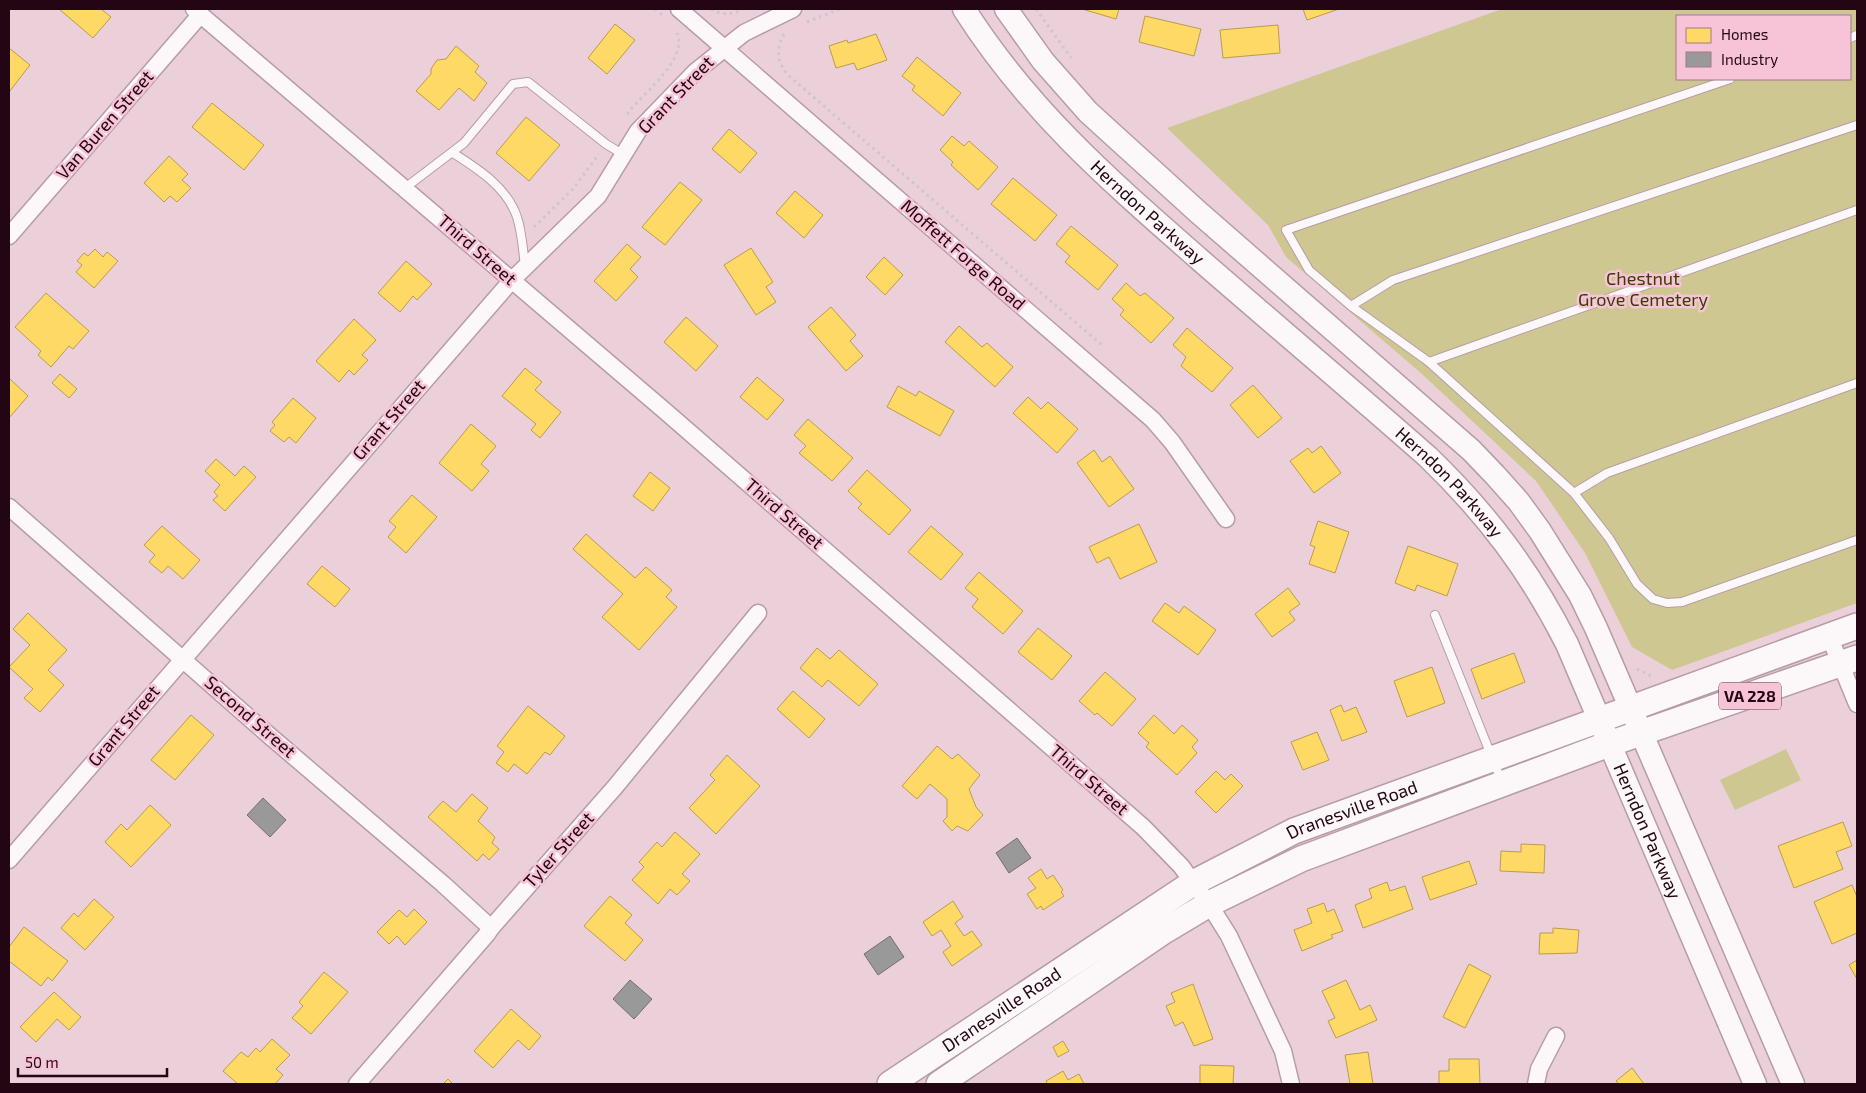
<svg xmlns="http://www.w3.org/2000/svg" width="1866" height="1093" font-family="'Exo 2',sans-serif">
<style>
.green{fill:#cec792;fill-rule:evenodd}
.homes{fill:#ffd966;stroke:#bd9a4d}
.industry{fill:#999;stroke:#766d71}
.lines{fill:none;stroke-linecap:round;stroke-linejoin:round}
.service-casing{stroke:#b79ca7;stroke-width:10}
.minor-casing{stroke:#b79ca7;stroke-width:19}
.secondary-casing{stroke:#b79ca7;stroke-width:25}
.primary-casing{stroke:#b79ca7;stroke-width:28}
.path{stroke:#cfc6ca;stroke-width:3;stroke-dasharray:2.5 4;stroke-linecap:butt}
.service{stroke:#fcf8f9;stroke-width:8}
.minor{stroke:#fcf8f9;stroke-width:16}
.secondary{stroke:#fcf8f9;stroke-width:22}
.primary{stroke:#fcf8f9;stroke-width:25}
.labels{text-anchor:middle;stroke-width:5;stroke-linejoin:round;paint-order:stroke}
.shield{fill:#f7c4d7;stroke:#633f4e;stroke-width:1}
.shield-label{font-size:16px;font-weight:bold;fill:#230614}
.street-label{font-size:18px;fill:#230614;stroke:#f7c4d7}
.park-label{font-size:18px;fill:#393d03;stroke:#f7c4d7}
</style>
<rect width="100%" height="100%" fill="#ebd0da"/>
<g class="green">
<path d="M1502,9H1857V603L1672,670L1632,647L1585,553L1536,481L1422,374L1286,257L1268,225L1167,128ZM1677,16H1850V79H1677Z"/>
<path d="M1786,749L1801,780L1735,810L1720,780Z"/>
</g>
<g class="homes">
<path d="M59,9H101L111,17L93,38Z"/>
<path d="M1082,9H1119L1116,19Z"/>
<path d="M1303,9H1339L1307,20Z"/>
<path d="M1145,16L1201,29L1194,56L1139,42Z"/>
<path d="M615,24L635,40L607,74L588,58Z"/>
<path d="M1278,25L1280,53L1223,58L1220,30Z"/>
<path d="M876,34L887,60L857,70L854,63L836,68L829,46L847,40L848,43Z"/>
<path d="M456,46L479,66L475,72L487,83L474,101L459,88L439,110L416,91L431,74V69L437,60L446,59Z"/>
<path d="M9,48L30,65L9,92Z"/>
<path d="M917,57L961,93L943,116L912,90L915,86L902,76Z"/>
<path d="M212,103L264,145L244,170L192,127Z"/>
<path d="M526,117L560,145L529,181L496,153Z"/>
<path d="M729,129L757,153L740,173L712,149Z"/>
<path d="M952,136L964,146L969,141L998,167L978,190L951,165L953,162L940,150Z"/>
<path d="M169,156L188,174L182,180L191,188L177,202L170,196L164,202L144,183Z"/>
<path d="M1013,178L1057,215L1035,241L991,204Z"/>
<path d="M680,182L702,200L665,245L642,227Z"/>
<path d="M795,191L823,215L804,238L776,213Z"/>
<path d="M1071,226L1118,265L1098,290L1065,262L1070,256L1056,244Z"/>
<path d="M627,244L641,257L630,269L638,277L616,301L594,281Z"/>
<path d="M751,248L773,282L766,287L776,302L756,315L724,265Z"/>
<path d="M95,249L103,257L107,252L118,261L94,288L76,272L82,265L77,261L84,253L88,256Z"/>
<path d="M884,257L903,275L885,295L866,277Z"/>
<path d="M406,261L432,284L417,300L413,296L400,312L378,293Z"/>
<path d="M1126,283L1140,296L1145,293L1174,318L1151,343L1120,315L1124,310L1112,299Z"/>
<path d="M46,293L89,331L73,349L69,346L51,367L38,355L41,351L15,327Z"/>
<path d="M831,307L856,335L850,341L863,356L846,371L808,327Z"/>
<path d="M686,317L718,346L696,371L664,342Z"/>
<path d="M354,319L376,340L362,355L368,360L354,375L349,370L339,382L316,361Z"/>
<path d="M959,326L982,347L987,343L1013,367L995,387L945,342Z"/>
<path d="M1187,328L1233,368L1212,392L1181,366L1186,357L1173,345Z"/>
<path d="M525,368L542,382L535,390L561,412L540,438L531,430L536,424L502,396Z"/>
<path d="M60,374L77,389L69,398L52,383Z"/>
<path d="M757,377L784,400L767,420L740,397Z"/>
<path d="M9,378L28,396L9,418Z"/>
<path d="M1253,385L1282,418L1258,438L1230,405Z"/>
<path d="M898,386L916,396L919,391L954,411L940,436L887,407Z"/>
<path d="M1028,397L1041,409L1048,402L1078,429L1057,453L1013,413Z"/>
<path d="M293,398L316,418L296,443L289,437L284,442L270,431L275,425L272,422Z"/>
<path d="M808,419L853,458L832,481L799,453L806,446L794,435Z"/>
<path d="M471,424L496,446L481,464L489,471L472,491L439,463Z"/>
<path d="M1321,446L1341,473L1314,493L1290,461L1308,448L1312,453Z"/>
<path d="M1094,450L1102,462L1110,456L1134,489L1109,507L1077,463Z"/>
<path d="M216,459L235,476L244,466L256,477L225,511L213,500L218,496L214,492L220,485L205,471Z"/>
<path d="M867,470L911,510L889,535L858,508L862,504L848,491Z"/>
<path d="M650,472L670,488L653,511L633,496Z"/>
<path d="M412,495L437,517L406,553L388,537L396,527L389,521Z"/>
<path d="M1318,521L1349,532L1335,573L1309,564L1315,547L1310,545Z"/>
<path d="M1139,524L1157,562L1120,579L1109,557L1097,563L1089,547Z"/>
<path d="M162,526L200,560L183,579L168,566L162,573L149,562L155,555L144,545Z"/>
<path d="M931,526L963,554L941,580L908,552Z"/>
<path d="M586,534L635,578L646,567L672,590L666,597L677,607L639,650L602,617L623,594L573,549Z"/>
<path d="M1408,546L1458,564L1447,596L1417,585L1415,591L1395,583Z"/>
<path d="M322,566L350,589L335,607L307,584Z"/>
<path d="M979,572L1023,611L1003,634L972,607L978,599L965,588Z"/>
<path d="M1288,588L1300,604L1289,612L1295,620L1272,637L1255,614Z"/>
<path d="M1165,603L1179,613L1184,606L1216,630L1198,655L1152,621Z"/>
<path d="M28,613L67,650L48,670L64,685L40,712L24,698L33,689L9,667L30,645L13,629Z"/>
<path d="M1038,628L1072,656L1052,680L1018,652Z"/>
<path d="M817,648L830,659L839,650L878,684L859,706L828,680L822,687L800,668Z"/>
<path d="M1514,653L1525,682L1482,699L1471,669Z"/>
<path d="M1432,667L1445,703L1407,717L1394,681Z"/>
<path d="M1105,672L1136,699L1112,726L1097,713L1095,715L1079,701Z"/>
<path d="M793,691L825,719L809,738L777,709Z"/>
<path d="M1341,705L1344,712L1356,707L1367,732L1342,741L1330,710Z"/>
<path d="M528,706L565,736L550,755L545,752L527,774L514,764L508,772L496,763L504,752L497,746Z"/>
<path d="M191,715L214,735L175,780L151,760Z"/>
<path d="M1154,715L1174,734L1182,725L1198,740L1192,747L1197,753L1177,775L1146,747L1149,743L1138,733Z"/>
<path d="M1317,732L1329,760L1303,770L1291,742Z"/>
<path d="M937,746L952,759L958,754L980,775L969,789L976,807L983,815L968,831L957,826L952,831L943,821L947,817V799L930,784L917,799L902,786Z"/>
<path d="M727,755L760,786L716,834L689,808L715,780L710,775Z"/>
<path d="M1216,771L1225,780L1231,774L1243,786L1216,813L1195,792Z"/>
<path d="M472,794L488,808L478,821L495,837L492,843L499,849L489,860L483,854L477,861L428,817L443,801L456,812Z"/>
<path d="M150,805L171,825L131,867L105,842L121,824L127,830Z"/>
<path d="M1843,822L1852,846L1836,852L1843,869L1794,888L1778,846Z"/>
<path d="M675,832L700,854L682,874L690,881L677,895L670,889L658,904L632,880L644,867L639,862L657,842L662,847Z"/>
<path d="M1521,844L1545,845L1544,873L1500,871L1501,851L1521,852Z"/>
<path d="M1469,861L1477,884L1430,900L1422,877Z"/>
<path d="M1041,869L1047,879L1053,875L1063,890L1061,892L1064,896L1043,910L1041,906L1037,909L1027,894L1036,888L1028,878Z"/>
<path d="M1387,882L1390,891L1405,886L1413,909L1363,928L1355,905L1372,898L1369,889Z"/>
<path d="M1852,885L1857,897V933L1832,944L1814,902Z"/>
<path d="M610,896L632,915L625,923L643,940L625,961L584,926Z"/>
<path d="M94,899L114,917L85,950L61,928L74,913L78,917Z"/>
<path d="M953,901L963,917L955,923L964,936L972,931L982,945L952,966L943,952L951,946L941,930L932,936L923,922Z"/>
<path d="M1324,903L1327,912L1334,909L1343,931L1331,935L1333,938L1302,951L1294,930L1312,923L1307,909Z"/>
<path d="M414,909L427,922L405,945L397,936L389,944L377,932L399,910L407,917Z"/>
<path d="M24,927L68,961L52,981L48,977L41,986L9,961V947Z"/>
<path d="M1553,928L1579,930L1577,953L1539,954L1540,933H1553Z"/>
<path d="M1857,960V979L1849,965Z"/>
<path d="M1469,964L1491,976L1465,1028L1443,1017Z"/>
<path d="M324,972L348,992L311,1034L292,1018L303,1006L299,1002Z"/>
<path d="M1346,980L1360,1010L1370,1005L1377,1020L1336,1038L1328,1021L1335,1018L1322,991Z"/>
<path d="M1193,984L1213,1039L1194,1046L1183,1022L1175,1026L1166,1006L1175,1002L1171,993Z"/>
<path d="M54,992L81,1017L69,1030L57,1019L36,1042L20,1027Z"/>
<path d="M511,1009L541,1036L529,1050L518,1040L493,1068L474,1051Z"/>
<path d="M272,1039L290,1055L276,1069L283,1075L275,1084H238L223,1071L241,1052L248,1057L256,1048L260,1052Z"/>
<path d="M1063,1041L1069,1051L1058,1057L1053,1047Z"/>
<path d="M1368,1052L1373,1084H1350L1345,1055Z"/>
<path d="M1449,1059H1479L1480,1084H1439V1071H1449Z"/>
<path d="M1200,1065L1234,1066L1233,1084H1200Z"/>
<path d="M1632,1068L1644,1084H1619L1616,1081Z"/>
<path d="M1063,1071L1068,1080L1079,1074L1084,1084H1047L1046,1081Z"/>
<path d="M448,1079L453,1084H443Z"/>
</g>
<g class="industry">
<path d="M263,798L286,820L270,837L247,815Z"/>
<path d="M1017,838L1031,858L1009,873L996,853Z"/>
<path d="M890,936L904,957L878,975L864,954Z"/>
<path d="M630,980L652,999L634,1019L613,999Z"/>
</g>
<g class="lines">
<g class="service-casing">
<g id="service">
<path d="M1850,38L1857,35"/>
<path d="M1730,79L1286,230L1309,270L1351,306L1429,362L1574,493L1609,538L1637,584L1653,599L1667,603L1682,602L1857,540"/>
<path d="M453,153C478,169 507,187 517,217C522,232 523,250 525,266"/>
<path d="M405,188L464,143L513,84L528,82L606,144L624,155"/>
<path d="M1351,306L1393,280L1857,125"/>
<path d="M1429,362L1857,210"/>
<path d="M1574,493L1607,473L1857,383"/>
<path d="M1435,615L1501,780"/>
</g>
</g>
<g class="minor-casing">
<g id="minor">
<path d="M194,9L665,411L1143,827L1181,866L1209,904L1229,936L1283,1051L1291,1084"/>
<path d="M679,9L1153,420L1172,442L1226,519"/>
<path d="M9,236L201,14"/>
<path d="M9,507L271,737L443,884L491,928"/>
<path d="M1829,636L1857,704"/>
<path d="M9,860L512,280L598,196L638,131L695,72L744,33L793,9"/>
<path d="M357,1084L487,934L491,928L615,787L758,613"/>
<path d="M1536,1084L1539,1069L1556,1036"/>
</g>
</g>
<g class="secondary-casing">
<g id="secondary">
<path id="s1" d="M964,9C1029,111 1109,180 1199,259C1275,325 1352,390 1428,457C1487,514 1530,571 1567,644L1755,1084"/>
<path d="M1006,9L1043,61L1088,112L1198,212L1471,450L1495,475L1519,502L1540,531L1580,595L1596,628L1793,1084"/>
</g>
</g>
<g class="primary-casing">
<g id="primary">
<path id="s2" d="M890,1084L1193,883L1294,831L1857,626"/>
<path d="M939,1084L1164,931L1209,904L1301,859L1609,744L1857,658"/>
</g>
</g>
<g class="path">
<path d="M655,9L662,15"/>
<path d="M711,9C722,15 732,15 743,9"/>
<path d="M1036,9L1071,58"/>
<path d="M807,22L840,9"/>
<path d="M784,34C775,50 777,62 789,76L1103,346"/>
<path d="M627,114C642,94 689,59 677,33"/>
<path d="M534,227L572,190L599,154"/>
<path d="M1637,669L1653,677"/>
</g>
<use href="#service" class="service"/>
<use href="#minor" class="minor"/>
<use href="#secondary" class="secondary"/>
<use href="#primary" class="primary"/>
</g>
<g class="labels">
<rect class="shield" x="1719" y="682.5" width="62" height="27" rx="4"/>
<g class="shield-label">
<text x="1750" y="702">VA 228</text>
</g>
<g class="street-label">
<text transform="translate(676 95) rotate(-46)" y="6">Grant Street</text>
<text transform="translate(105 125) rotate(-49)" y="6">Van Buren Street</text>
<text dy="6" stroke="none"><textPath href="#s1" startOffset="275">Herndon Parkway</textPath></text>
<text transform="translate(477 250) rotate(41)" y="6">Third Street</text>
<text transform="translate(963 255) rotate(41)" y="6">Moffett Forge Road</text>
<text transform="translate(389 420) rotate(-49)" y="6">Grant Street</text>
<text dy="6" stroke="none"><textPath href="#s1" startOffset="680">Herndon Parkway</textPath></text>
<text transform="translate(784 514) rotate(41)" y="6">Third Street</text>
<text transform="translate(250 717) rotate(41)" y="6">Second Street</text>
<text transform="translate(124 726) rotate(-50)" y="6">Grant Street</text>
<text transform="translate(1089 780) rotate(41)" y="6">Third Street</text>
<text dy="6" stroke="none"><textPath href="#s2" startOffset="539">Dranesville Road</textPath></text>
<text dy="6" stroke="none"><textPath href="#s1" startOffset="1085">Herndon Parkway</textPath></text>
<text transform="translate(559 850) rotate(-48)" y="6">Tyler Street</text>
<text dy="6" stroke="none"><textPath href="#s2" startOffset="134">Dranesville Road</textPath></text>
</g>
<g class="park-label">
<text x="1643" y="285">Chestnut<tspan x="1643" dy="21">Grove Cemetery</tspan></text>
</g>
</g>
<rect width="1866" height="1093" fill="none" stroke="#230614" stroke-width="20"/>
<rect x="1676" y="15" width="175" height="65" fill="#f7c4d7" stroke="#a27889"/>
<rect x="1686" y="28" width="25" height="15" fill="#ffd966" stroke="#a27889"/>
<text x="1721" y="40" font-size="15" fill="#230614">Homes</text>
<rect x="1686" y="52" width="25" height="15" fill="#999999" stroke="#a27889"/>
<text x="1721" y="65" font-size="15" fill="#230614">Industry</text>
<path d="M18 1068v8h149v-8" fill="none" stroke="#230614" stroke-width="2.5"/>
<text x="25" y="1068" font-size="15" fill="#230614" stroke="#f7c4d7" stroke-width="4" paint-order="stroke">50 m</text>
</svg>
